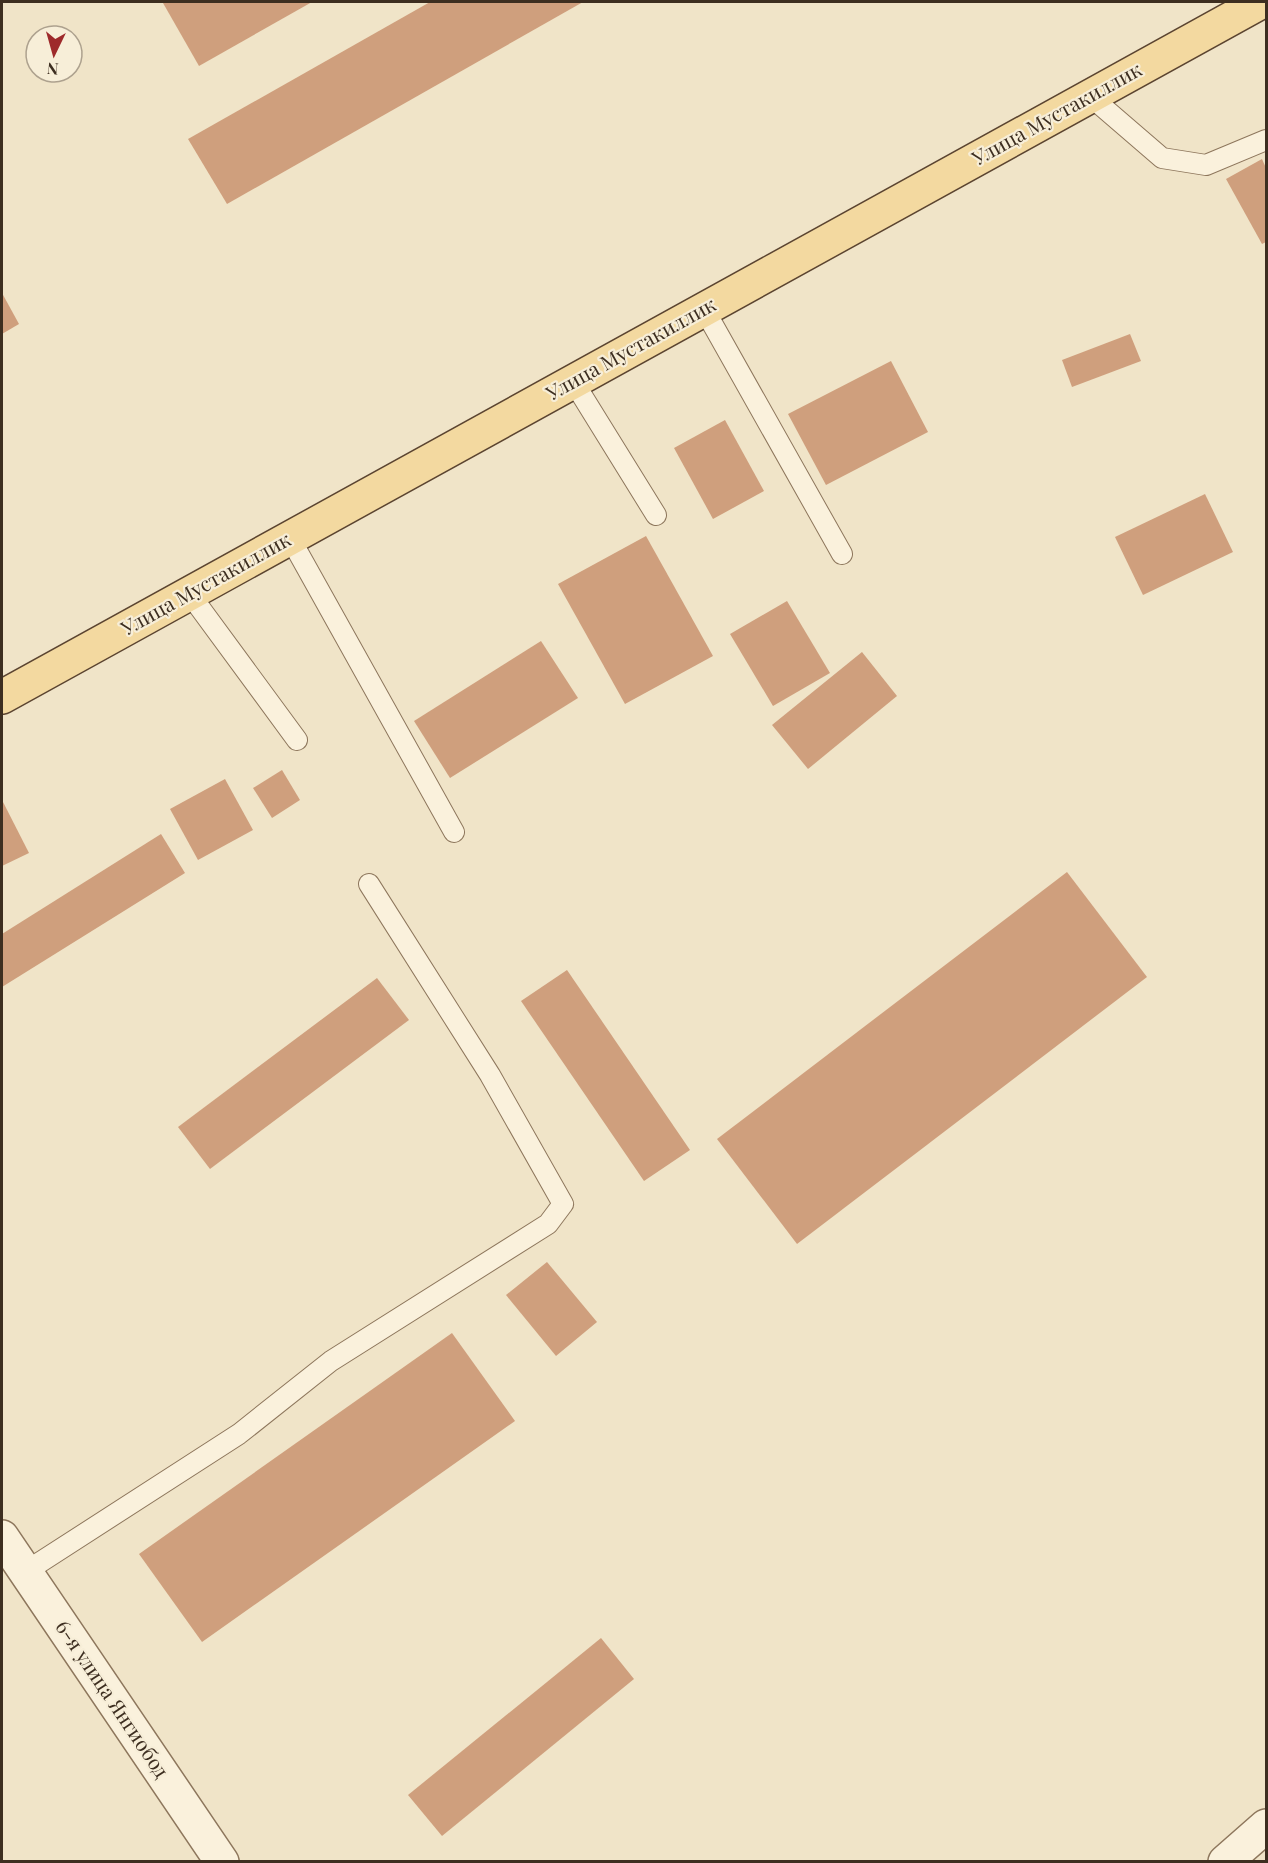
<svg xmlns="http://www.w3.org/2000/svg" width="1268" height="1863" font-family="'Playfair Display',serif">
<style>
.building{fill:#cf9f7d}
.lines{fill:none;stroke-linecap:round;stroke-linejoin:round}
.lane-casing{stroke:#8d765c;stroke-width:22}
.street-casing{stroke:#8d765c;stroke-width:36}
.primary-casing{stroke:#5b4430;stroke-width:36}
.lane{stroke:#faf1dc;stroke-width:20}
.street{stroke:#faf1dc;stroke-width:33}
.primary{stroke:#f3d9a0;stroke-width:33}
.labels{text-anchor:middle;stroke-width:4.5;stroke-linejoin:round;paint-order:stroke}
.street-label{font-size:20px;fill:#3d2e20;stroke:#f7eed8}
</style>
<rect width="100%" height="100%" fill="#f0e4c8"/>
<g class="building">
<path d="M166,2H312L199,66L163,3Z"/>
<path d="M430,2H583L227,204L188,139Z"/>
<path d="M1262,159L1266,168V242L1262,244L1226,179Z"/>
<path d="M2,293L19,324L2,334Z"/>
<path d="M1130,334L1141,361L1072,387L1062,360Z"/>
<path d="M891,361L928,432L826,485L788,414Z"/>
<path d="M725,420L764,491L713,519L674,448Z"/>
<path d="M1205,494L1233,552L1143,595L1115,537Z"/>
<path d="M646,536L713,656L625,704L558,584Z"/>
<path d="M787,601L830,673L773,706L730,634Z"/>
<path d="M541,641L578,698L450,778L414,721Z"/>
<path d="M862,652L897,696L808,769L772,725Z"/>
<path d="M282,770L300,800L272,818L253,788Z"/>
<path d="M225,779L253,830L198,860L170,809Z"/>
<path d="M2,800L29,853L2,866Z"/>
<path d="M161,834L185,873L2,987V934Z"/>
<path d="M1067,872L1147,977L797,1244L717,1139Z"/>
<path d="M567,970L690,1150L644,1181L521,1001Z"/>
<path d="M377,978L409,1020L210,1169L178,1127Z"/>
<path d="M547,1262L597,1322L556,1356L506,1295Z"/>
<path d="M452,1333L515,1421L202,1642L139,1554Z"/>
<path d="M601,1638L634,1679L442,1836L408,1795Z"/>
</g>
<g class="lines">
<g class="lane-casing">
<g id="lane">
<path d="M1090,96L1162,158L1206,165L1266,140"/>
<path d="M704,309L842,554"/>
<path d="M573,381L656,515"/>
<path d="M290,538L454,832"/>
<path d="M189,593L297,740"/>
<path d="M25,1572L239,1434L331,1361L548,1224L563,1204L490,1075L369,884"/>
</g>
</g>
<g class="street-casing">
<g id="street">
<path d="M2,1537L222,1862"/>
<path d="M1225,1862L1266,1826"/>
</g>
</g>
<g class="primary-casing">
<path id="primary" d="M2,697L1261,2"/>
</g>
<use href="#lane" class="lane"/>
<use href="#street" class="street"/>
<use href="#primary" class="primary"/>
</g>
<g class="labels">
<g class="street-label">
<text transform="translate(1057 114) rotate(-29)" y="7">Улица Мустакиллик</text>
<text transform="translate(631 349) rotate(-29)" y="7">Улица Мустакиллик</text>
<text transform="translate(206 584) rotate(-29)" y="7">Улица Мустакиллик</text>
<text transform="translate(112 1699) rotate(56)" y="7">6-я улица Янгиобод</text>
</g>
</g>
<rect width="1268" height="1863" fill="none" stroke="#3d2e20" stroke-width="6"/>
<g transform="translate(54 54) rotate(185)"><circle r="28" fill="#f7eed8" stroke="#ada18e" stroke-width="1.5"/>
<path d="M0-4.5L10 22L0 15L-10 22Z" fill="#9e2a2b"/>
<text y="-9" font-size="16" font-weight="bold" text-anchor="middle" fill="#3d2e20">N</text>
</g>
</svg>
